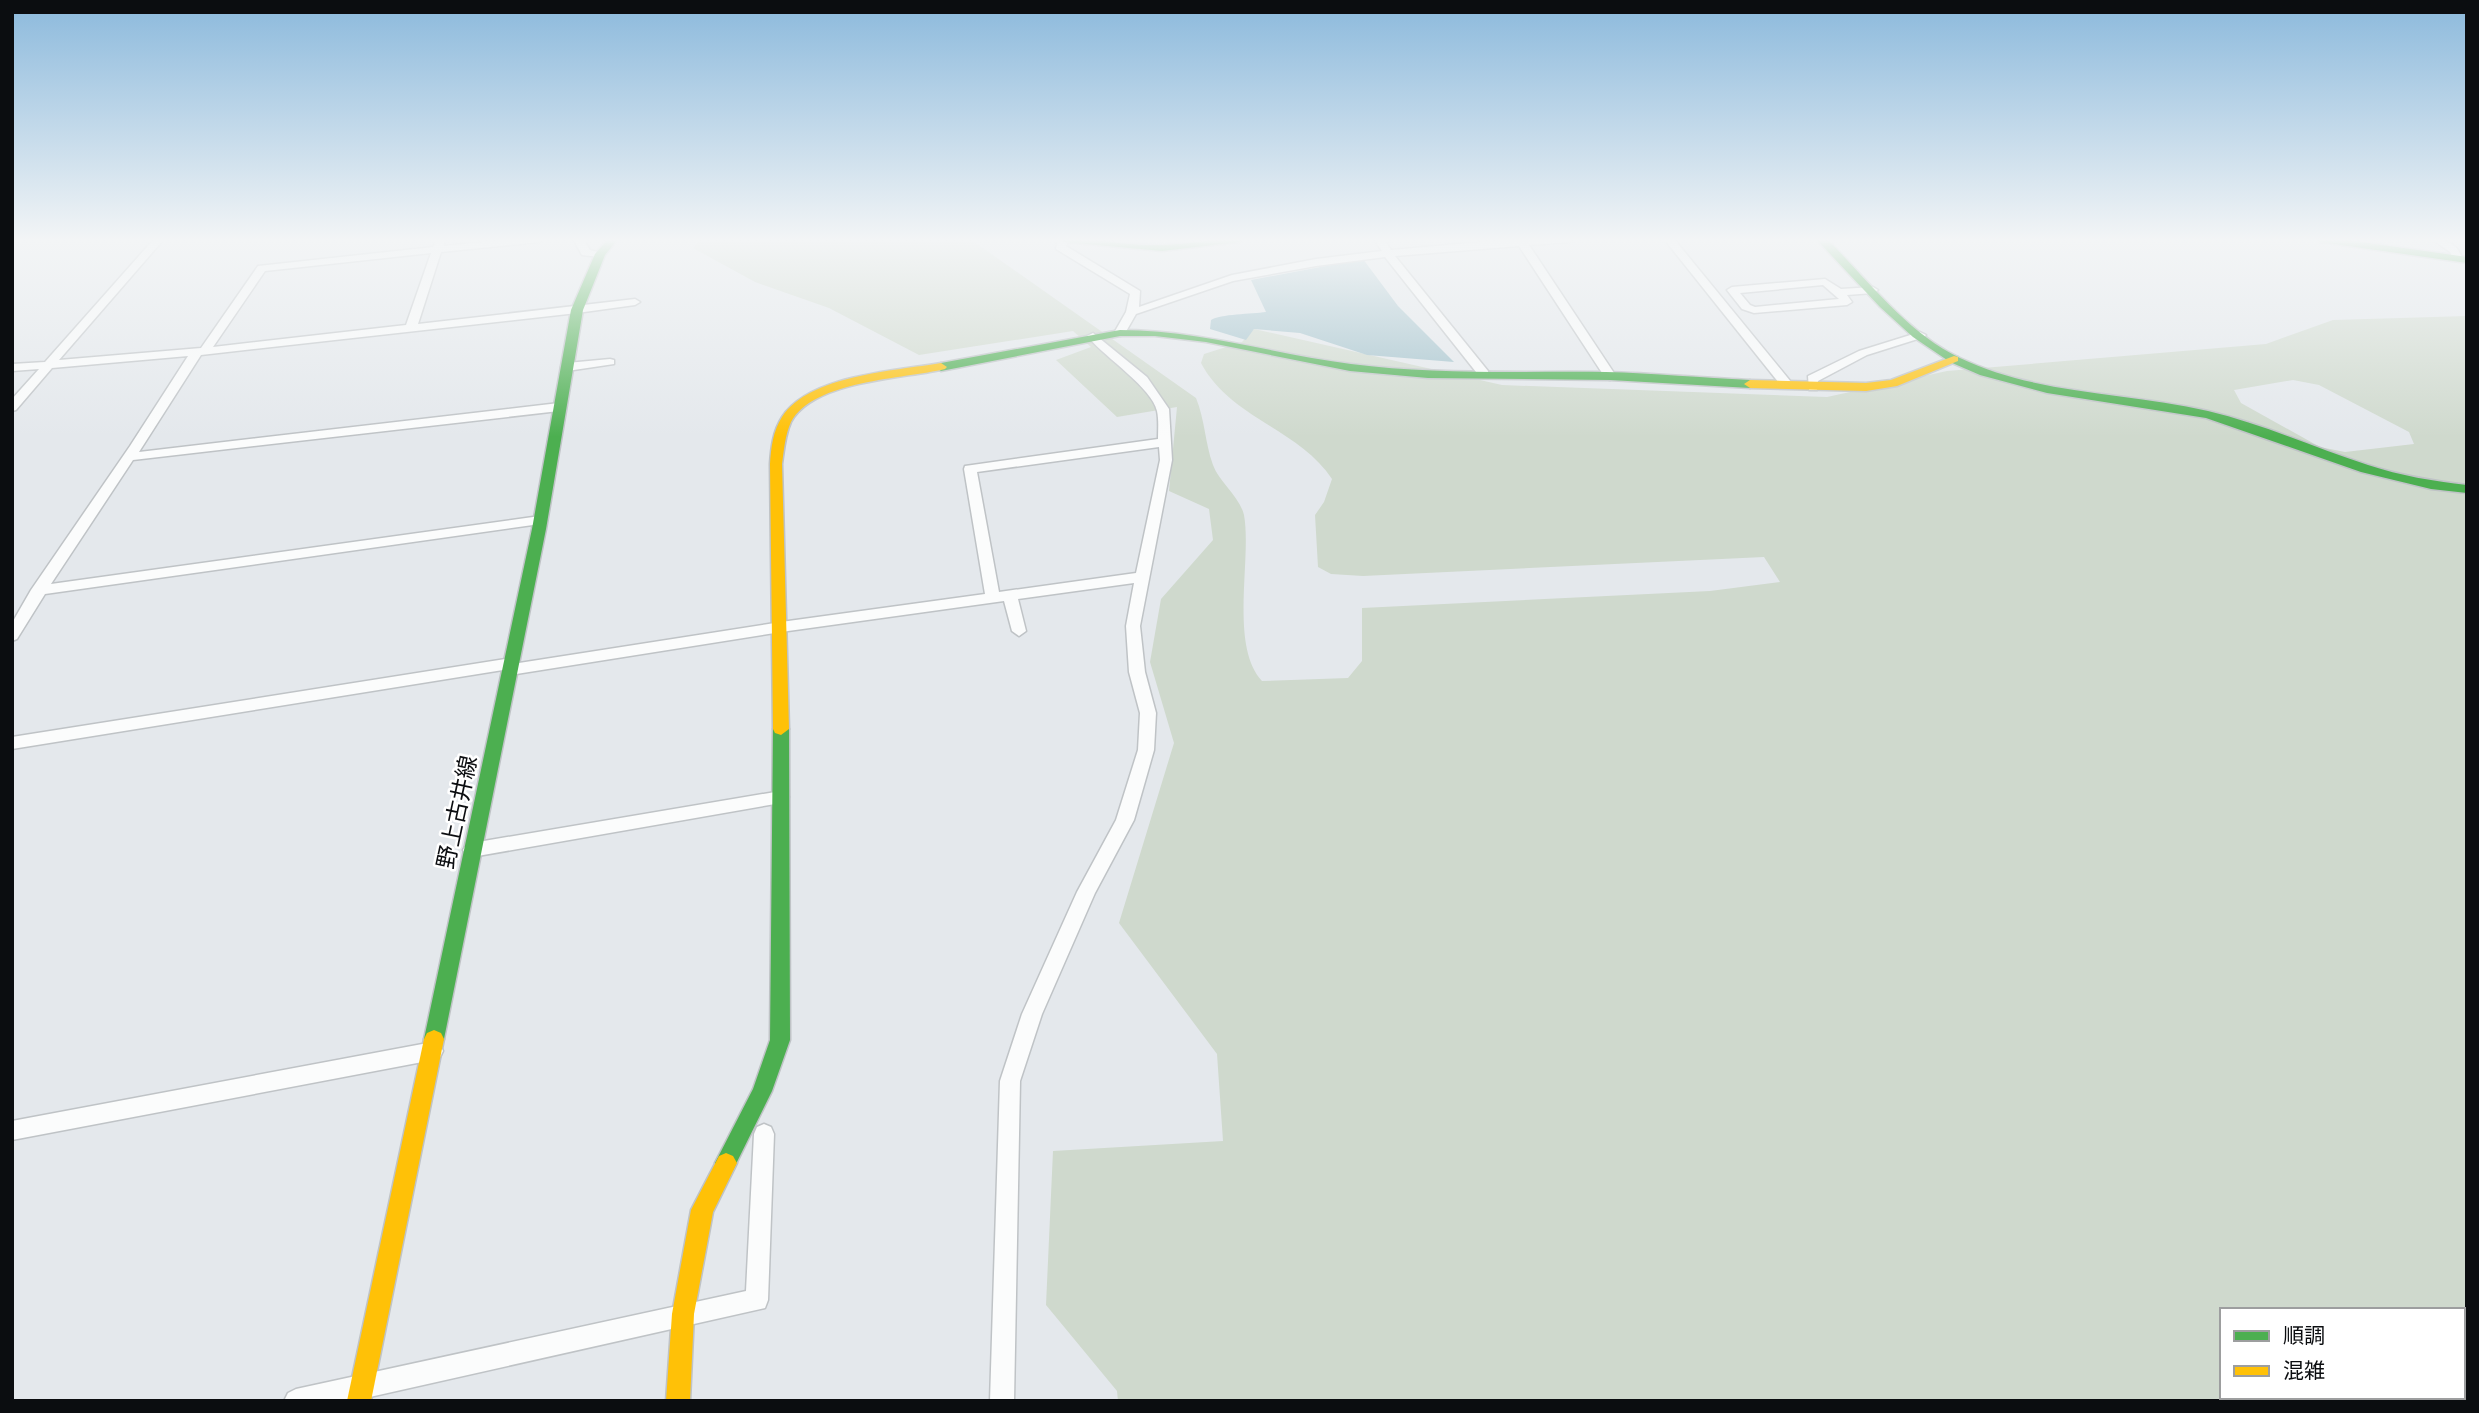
<svg xmlns="http://www.w3.org/2000/svg" width="2479" height="1413" font-family="'Noto Sans','Noto Sans JP',sans-serif">
<style>
.green{fill:#cfd9cd;fill-rule:evenodd}
.water{fill:#a1c1cb}
.lines{fill:none;stroke-linecap:round;stroke-linejoin:round}
.street-casing{stroke:#bfc3c6;stroke-width:3}
.fast-casing{stroke:#bfc3c6;stroke-width:3}
.slow-casing{stroke:#bfc3c6;stroke-width:3}
.street{fill:#fbfcfc;fill-rule:evenodd}
.fast{fill:#4caf50;fill-rule:evenodd}
.slow{fill:#ffc107;fill-rule:evenodd}
.labels{text-anchor:middle;stroke-width:5;stroke-linejoin:round;paint-order:stroke}
.street-label{font-size:23px;fill:#0b0d10;stroke:#fff}
</style>
<rect width="100%" height="100%" fill="#e4e8ec"/>
<path class="green" d="M700,239H970L1196,398C1205,420 1205,443 1213,465C1219,482 1240,497 1244,515C1252,559 1229,645 1262,681L1348,678L1362,661V608L1710,591L1780,582L1764,557L1363,576L1331,574L1318,567L1315,515L1324,502L1332,479C1299,429 1230,418 1201,363L1204,354L1242,342L1254,329L1502,385L1827,397L1947,371L2266,344L2333,320L2467,316V1401H1118L1117,1391L1046,1305L1053,1151L1223,1141L1217,1054L1119,923L1174,743L1150,662L1161,599L1213,540L1209,509L1169,491L1177,407L1117,417L1056,360L1091,347L1073,331L919,355L829,308L755,282L693,248ZM2293,380L2319,385L2409,432L2414,444L2345,452L2320,447L2241,403L2234,390ZM2222,1310H2463V1397H2222Z"/>
<path class="water" d="M1363,259L1398,306L1454,362L1367,355L1300,333L1254,329L1246,340L1210,329L1211,320C1220,314 1252,314 1266,312L1251,280Z"/>
<g class="lines">
<g class="street-casing">
<g id="street">
<path d="M154,239H164L59,360L201,348L258,266L433,247L437,239H444V246L512,239H544L539,242L441,252L418,324L635,299L640,302L635,305L577,313L201,355L139,452L559,403L565,407L559,411L133,460L51,584L540,516L547,520L540,524L45,594L17,639L12,641V623L31,590L130,446L188,356L52,368L16,410L12,411V399L39,369L12,371V364L45,362ZM431,253L406,325L213,347L265,271Z"/>
<path d="M573,239H583L590,250L605,254L600,257L582,255Z"/>
<path d="M1054,239H1065L1068,242L1066,246L1140,291L1139,307L1232,275L1316,259L1382,251L1374,239H1384L1391,250L1515,239H1575L1570,242L1529,245L1616,376L1610,380L1606,379L1519,246L1395,256L1488,371V377H1480L1385,257L1316,266L1233,281L1136,314L1124,335L1120,336L1114,333L1126,312L1130,294L1056,249L1057,243Z"/>
<path d="M1664,239H1674L1791,382V388H1783Z"/>
<path d="M2432,239C2445,239 2458,244 2462,258L2453,260L2450,252Z"/>
<path d="M1825,279L1841,289L1873,287L1878,290L1873,293L1847,295L1852,302L1847,305L1754,313L1742,309L1727,290L1732,287ZM1823,285L1839,299L1755,307L1750,305L1740,293Z"/>
<path d="M1920,332L1926,335L1924,337L1867,355L1818,381L1817,390H1809L1808,376L1859,351Z"/>
<path d="M1093,333L1147,377L1169,409L1172,460L1140,626L1145,672L1156,713L1154,750L1134,820L1095,893L1042,1014L1020,1081L1014,1401H990L1000,1081L1022,1014L1077,892L1116,820L1138,750L1140,713L1129,672L1126,626L1134,583L1018,599L1026,631L1019,636L1012,631L1004,601L781,632L510,675L505,674L503,670L12,749V737L512,658L517,659L519,663L781,622L985,594L964,469L965,466L1158,439C1158,430 1159,420 1157,411C1152,388 1106,358 1089,338L1087,336ZM1159,447L1160,460L1136,573L999,592L977,472Z"/>
<path d="M610,359L614,360V364L567,371L561,367L567,363Z"/>
<path d="M781,791L787,793L789,797L787,801L781,803L472,857L466,855L463,850L466,845L472,843Z"/>
<path d="M433,1042L440,1045L443,1051L440,1057L433,1060L12,1140V1121Z"/>
<path d="M764,1124L771,1127L774,1134L768,1300L765,1308L352,1401H284L288,1393L296,1389L746,1291L754,1134L757,1127Z"/>
</g>
</g>
<g class="fast-casing">
<g id="fast">
<path d="M608,239H618L605,255L583,310L546,529L444,1039L441,1045L434,1048L427,1045L424,1039L532,529L571,310L595,254Z"/>
<path d="M1059,239C1094,238 1128,246 1162,245C1190,244 1217,238 1244,239L1239,242L1162,251L1064,242Z"/>
<path d="M1816,239H1827C1868,280 1907,333 1960,358C2037,395 2126,392 2208,411C2263,424 2315,448 2368,465C2401,476 2433,481 2467,485V493L2431,489L2361,472L2206,418L2047,393L1980,375L1950,362L1913,337L1880,307Z"/>
<path d="M2315,239H2340L2467,257V263L2320,242Z"/>
<path d="M1120,330C1199,330 1273,354 1351,364C1436,375 1521,371 1606,372C1654,373 1702,378 1750,380L1756,384L1750,388L1610,380L1428,378L1350,371L1206,342L1155,336H1120L941,371L935,367L941,363Z"/>
<path d="M781,723L789,729L790,1040L772,1091L733,1170L726,1173L719,1170L715,1163L753,1089L770,1040L773,729Z"/>
</g>
</g>
<g class="slow-casing">
<g id="slow">
<path d="M1954,356L1958,357V361L1897,386L1866,391L1750,388L1744,384L1750,380L1866,383L1891,380Z"/>
<path d="M941,363L947,367L945,369C904,379 814,380 791,422C785,435 784,450 782,464L789,729L781,735L775,733L773,729L770,464C771,448 773,431 782,417C809,375 895,371 941,363Z"/>
<path d="M434,1030L441,1033L444,1039L371,1401H347L424,1039L427,1033Z"/>
<path d="M726,1153L733,1156L737,1163L713,1212L694,1314L690,1401H666L672,1314L691,1210L719,1156Z"/>
</g>
</g>
<use href="#street" class="street"/>
<use href="#fast" class="fast"/>
<use href="#slow" class="slow"/>
</g>
<linearGradient id="sky" x2="0" y2="1"><stop stop-color="#8bb9dc"/><stop offset="0.55" stop-color="#f3f5f6"/><stop offset="1" stop-color="#f3f5f6" stop-opacity="0"/></linearGradient>
<rect width="2479" height="437" fill="url(#sky)"/>
<g class="labels">
<g class="street-label">
<text transform="translate(457 812) rotate(-78)" y="8">野上古井線</text>
</g>
</g>
<rect width="2479" height="1413" fill="none" stroke="#0b0d10" stroke-width="28"/>
<rect x="2220" y="1308" width="245" height="91" fill="#ffffff" stroke="#9d9e9f" stroke-width="2"/>
<rect x="2234" y="1331" width="35" height="10" fill="#4caf50" stroke="#9d9e9f" stroke-width="2"/>
<text x="2283" y="1343" font-size="21" fill="#0b0d10">順調</text>
<rect x="2234" y="1366" width="35" height="10" fill="#ffc107" stroke="#9d9e9f" stroke-width="2"/>
<text x="2283" y="1378" font-size="21" fill="#0b0d10">混雑</text>
</svg>
